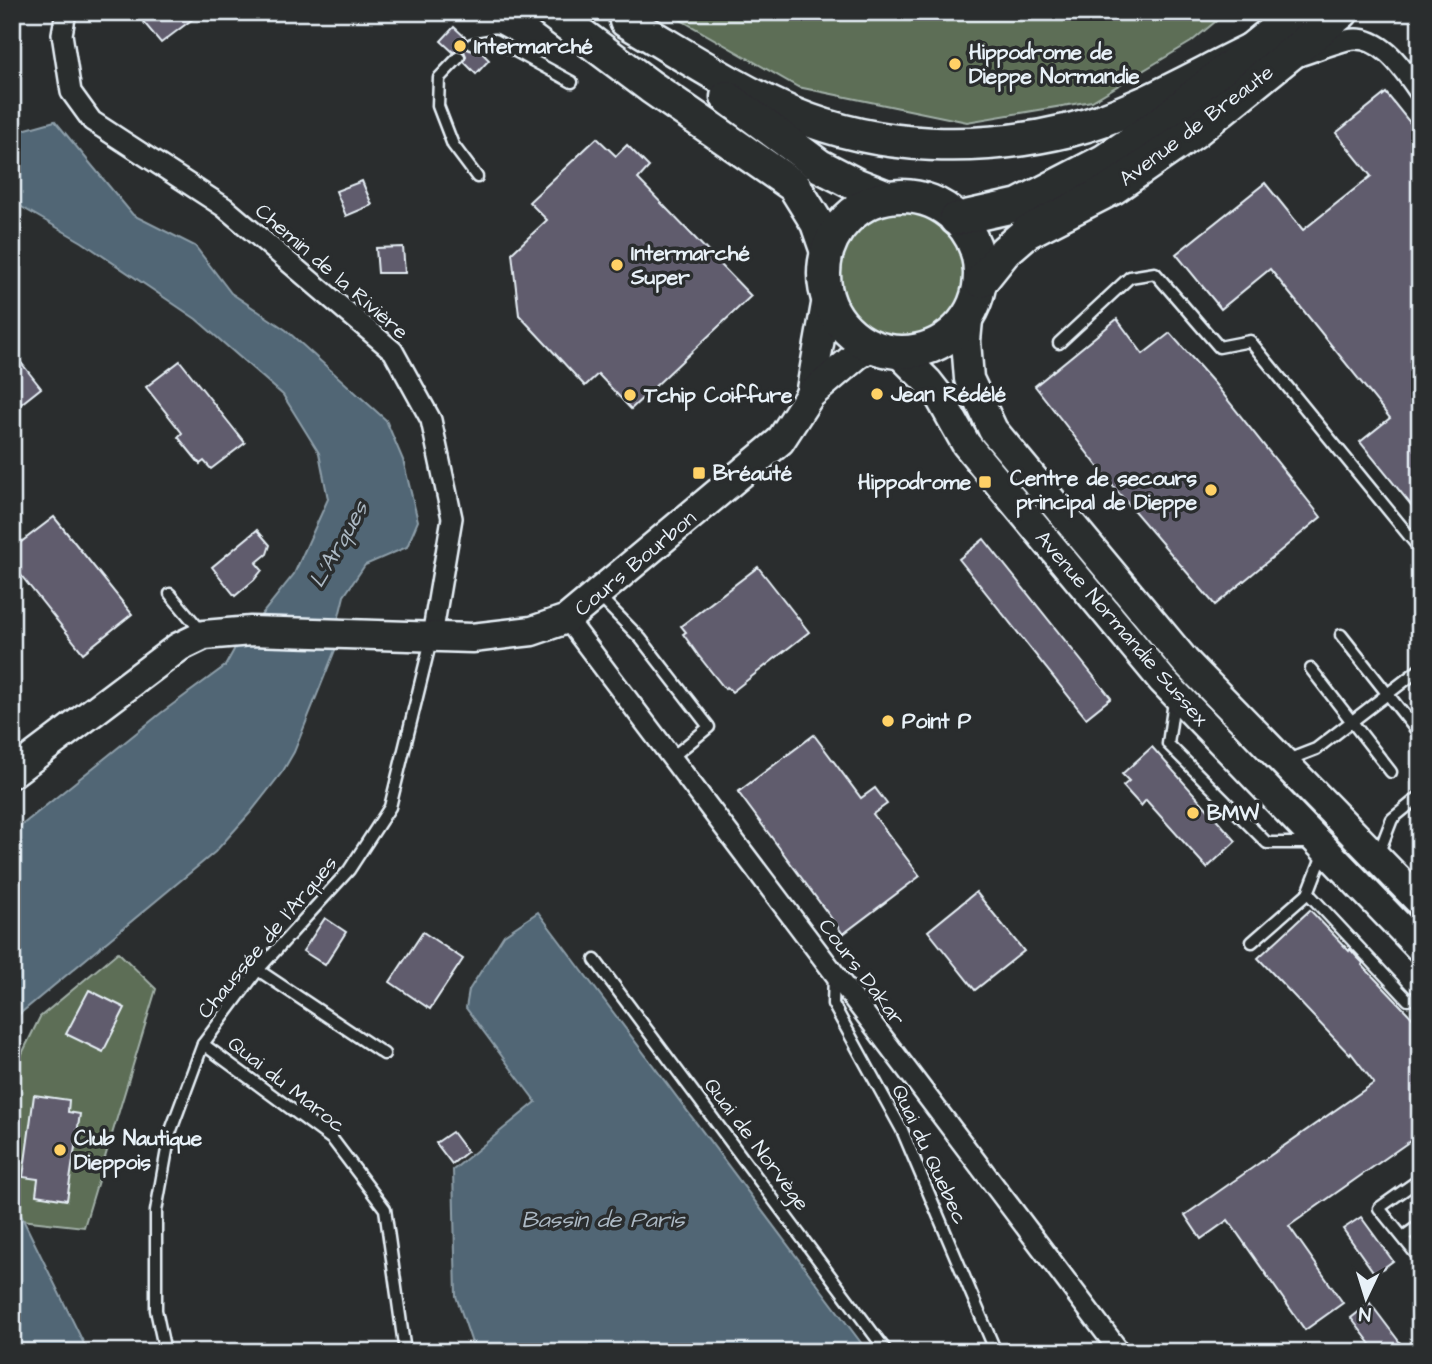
<svg xmlns="http://www.w3.org/2000/svg" width="1432" height="1364" font-family="'Architects Daughter',sans-serif">
<style>
.green{fill:#5d6e57;stroke:#a2b0a8;stroke-width:2}
.water{fill:#516675;stroke:#8d9ea9;stroke-width:2}
.building{fill:#615c6d;stroke:#e8f1f8;stroke-width:2}
.lines{fill:none;stroke-linecap:round;stroke-linejoin:round}
.lane-casing{stroke:#e8f1f8;stroke-width:15}
.street-casing{stroke:#e8f1f8;stroke-width:24}
.secondary-casing{stroke:#e8f1f8;stroke-width:33}
.primary-casing{stroke:#e8f1f8;stroke-width:37}
.lane{stroke:#2a2d2e;stroke-width:10}
.street{stroke:#2a2d2e;stroke-width:19}
.secondary{stroke:#2a2d2e;stroke-width:28}
.primary{stroke:#2a2d2e;stroke-width:32}
.poi-dot{fill:#ffd166;stroke:#2a2d2e;stroke-width:2.5}
.labels{text-anchor:middle;stroke-width:7;stroke-linejoin:round;paint-order:stroke}
.poi-label{font-size:21px;font-weight:bold;fill:#e8f1f8;stroke:#2a2d2e;text-anchor:start}
.street-label{font-size:21px;fill:#e8f1f8;stroke:#2a2d2e}
.water-label{font-size:23px;font-style:italic;fill:#acb9c4;stroke:#2a2d2e}
</style>
<rect width="100%" height="100%" fill="#2a2d2e"/>
<filter id="ink" filterUnits="userSpaceOnUse"><feTurbulence type="fractalNoise" baseFrequency=".0143" numOctaves="2"/><feDisplacementMap in="SourceGraphic" scale="14" xChannelSelector="R" yChannelSelector="G"/><feConvolveMatrix kernelMatrix="1 2 1 2 8 2 1 2 1" color-interpolation-filters="sRGB"/></filter>
<g filter="url(#ink)">
<g class="green">
<path d="M667,12H1227L1191,42L1092,101L967,122L798,87Z"/>
<circle cx="902" cy="272" r="65"/>
<path d="M118,952L156,989L84,1227L12,1219L13,1072L40,1017Z"/>
</g>
<g class="water">
<path d="M55,121L133,215L195,246L231,293L286,330L386,420L403,460L418,521L407,547L365,565L344,596L332,645L335,650L294,752L283,771L250,813L215,852L16,1017L12,1023V833L161,713L225,666L235,648L294,574L328,499L319,453L283,395L196,319L82,242L13,202L19,131Z"/>
<path d="M538,912L868,1352H475L456,1296L453,1170L536,1102L466,1008L469,990L504,935Z"/>
<path d="M12,1197L88,1352H12Z"/>
</g>
<g class="building">
<path d="M135,12H202L161,43Z"/>
<path d="M454,27L467,39L465,45L467,49L479,50L489,60L476,74L464,62L466,56L464,51L458,50L453,52L441,41Z"/>
<path d="M1386,93L1420,135V516L1360,442L1390,418L1270,269L1221,309L1176,254L1265,183L1303,230L1371,176L1336,133Z"/>
<path d="M597,138L616,156L627,145L649,167L638,179L751,296L631,409L598,374L585,386L519,315L512,253L547,220L529,202Z"/>
<path d="M362,181L372,205L346,216L336,191Z"/>
<path d="M403,247L405,273H378L376,248Z"/>
<path d="M1117,319L1143,354L1170,333L1215,384L1321,517L1215,605L1117,491L1035,386Z"/>
<path d="M12,351L41,388L12,411Z"/>
<path d="M180,361L245,443L211,469L204,461L200,464L178,437L182,433L146,387Z"/>
<path d="M54,517L132,614L83,653L12,564V549Z"/>
<path d="M257,530L270,545L267,554L256,563L262,570L254,580L235,596L212,567Z"/>
<path d="M984,539L1111,698L1086,718L959,559Z"/>
<path d="M758,567L809,632L732,692L727,687L725,689L698,655L683,634L686,632L681,626Z"/>
<path d="M814,735L861,798L875,788L887,804L873,814L920,876L843,934L738,792Z"/>
<path d="M1152,747L1236,841L1207,868L1146,800L1141,806L1123,786L1129,781L1122,774Z"/>
<path d="M976,892L1024,951L975,990L928,931Z"/>
<path d="M1310,910L1349,951L1350,949L1357,957L1363,963L1362,965L1420,1026V1134L1289,1226L1343,1303L1305,1330L1228,1220L1201,1239L1185,1215L1374,1083L1351,1053L1350,1055L1258,958Z"/>
<path d="M325,918L346,932L325,965L303,951Z"/>
<path d="M423,932L463,959L430,1009L390,982Z"/>
<path d="M89,990L125,1008L103,1052L66,1034Z"/>
<path d="M34,1095L69,1100L68,1112L80,1114L67,1200L36,1195L38,1179L23,1177Z"/>
<path d="M452,1132L467,1152L452,1164L436,1143Z"/>
<path d="M1361,1217L1393,1261L1375,1274L1343,1229Z"/>
<path d="M1370,1303L1407,1352H1377L1351,1318Z"/>
</g>
<g class="lines">
<g class="lane-casing">
<g id="lane">
<path d="M472,44L495,40L572,82"/>
<path d="M459,57L439,78L438,106L453,145L477,177"/>
<path d="M1059,343L1130,277L1155,273L1219,347L1250,341L1420,549"/>
<path d="M170,594L202,632"/>
<path d="M600,597L641,639L709,727L671,758"/>
<path d="M1341,635L1420,735"/>
<path d="M1311,669L1391,772"/>
<path d="M1174,701L1168,744L1267,843H1310"/>
<path d="M1285,761L1316,749L1420,669"/>
<path d="M1324,852L1308,893L1408,1000L1420,996"/>
<path d="M1378,855L1392,819L1420,796"/>
<path d="M1252,942L1308,893"/>
<path d="M595,960L887,1352"/>
<path d="M258,970L384,1054"/>
<path d="M834,976L833,1004L902,1130L996,1352"/>
<path d="M203,1044L333,1140L385,1209L405,1352"/>
<path d="M1420,1179L1379,1208L1420,1259"/>
<path d="M1403,1237L1420,1225"/>
<path d="M165,1352L156,1310V1211L170,1133L203,1044L258,970L349,870L390,807L431,640"/>
</g>
</g>
<g class="street-casing">
<g id="street">
<path d="M66,12L62,34L71,92L92,121L224,207L393,351L431,420L452,518L432,636"/>
<path d="M1299,56C1315,51 1331,44 1347,40C1380,32 1404,70 1420,93"/>
<path d="M567,619L1120,1352"/>
</g>
</g>
<g class="secondary-casing">
<g id="secondary">
<path d="M968,320L966,341L969,379L993,430L1185,661L1420,902"/>
<path d="M900,354L928,382L939,396L966,444L1162,680L1420,948"/>
<path d="M810,395L828,293"/>
<path d="M12,773L179,647L204,635L251,631L472,638L532,631L567,619L780,441L810,395L857,355L870,347"/>
</g>
</g>
<g class="primary-casing">
<g id="primary">
<path d="M551,12L651,87L794,186L817,223L826,249"/>
<path d="M626,21C681,53 735,89 793,114C879,150 980,152 1070,130C1133,114 1192,78 1250,50"/>
<path d="M727,97L820,166L857,185L885,196"/>
<circle cx="902" cy="274" r="78"/>
<path d="M956,219L1019,205L1104,161L1163,121L1297,12"/>
<path d="M981,281L1005,251L1027,232L1113,188L1195,131L1342,12"/>
</g>
</g>
<use href="#lane" class="lane"/>
<use href="#street" class="street"/>
<use href="#secondary" class="secondary"/>
<use href="#primary" class="primary"/>
</g>
</g>
<g class="poi-dot">
<circle cx="460" cy="46" r="7"/>
<circle cx="955" cy="64" r="7"/>
<circle cx="617" cy="265" r="7"/>
<circle cx="877" cy="394" r="7"/>
<circle cx="630" cy="395" r="7"/>
<rect x="692" y="466" width="14" height="14" rx="3.5"/>
<rect x="978" y="475" width="14" height="14" rx="3.5"/>
<circle cx="1211" cy="490" r="7"/>
<circle cx="888" cy="721" r="7"/>
<circle cx="1193" cy="813" r="7"/>
<circle cx="60" cy="1150" r="7"/>
</g>
<g class="labels">
<g class="poi-label">
<text x="474" y="53">Intermarché</text>
<text x="969" y="59">Hippodrome de<tspan x="969" dy="24">Dieppe Normandie</tspan></text>
<text x="631" y="260">Intermarché<tspan x="631" dy="24">Super</tspan></text>
<text x="891" y="401">Jean Rédélé</text>
<text x="644" y="402">Tchip Coiffure</text>
<text x="713" y="480">Bréauté</text>
<text x="1197" y="485" text-anchor="end">Centre de secours<tspan x="1197" dy="24">principal de Dieppe</tspan></text>
<text x="971" y="489" text-anchor="end">Hippodrome</text>
<text x="902" y="728">Point P</text>
<text x="1207" y="820">BMW</text>
<text x="74" y="1145">Club Nautique<tspan x="74" dy="24">Dieppois</tspan></text>
</g>
<g class="street-label">
<text transform="translate(1196 125) rotate(-37)" y="7">Avenue de Breaute</text>
<text transform="translate(332 271) rotate(41)" y="7">Chemin de la Rivière</text>
<text transform="translate(635 563) rotate(-40)" y="7">Cours Bourbon</text>
<text transform="translate(1122 628) rotate(49)" y="7">Avenue Normandie Sussex</text>
<text transform="translate(267 937) rotate(-50)" y="7">Chaussée de l'Arques</text>
<text transform="translate(862 972) rotate(53)" y="7">Cours Dakar</text>
<text transform="translate(287 1084) rotate(38)" y="7">Quai du Maroc</text>
<text transform="translate(757 1144) rotate(53)" y="7">Quai de Norvège</text>
<text transform="translate(930 1154) rotate(65)" y="7">Quai du Quebec</text>
</g>
<g class="water-label">
<text transform="translate(338 544) rotate(-60)" y="8">L'Arques</text>
<text x="603" y="1227">Bassin de Paris</text>
</g>
</g>
<rect width="1432" height="1364" fill="none" stroke="#2a2d2e" stroke-width="42"/>
<rect x="21" y="21" width="1390" height="1322" fill="none" stroke="#e8f1f8" stroke-width="2.5" filter="url(#ink)"/>
<g transform="translate(1366 1298) rotate(184)" stroke="#2a2d2e" stroke-width="5" paint-order="stroke">
<path d="M0-5L12 26L0 18L-12 26Z" fill="#e8f1f8"/>
<text y="-10" font-size="19" font-weight="bold" text-anchor="middle" fill="#e8f1f8">N</text>
</g>
</svg>
